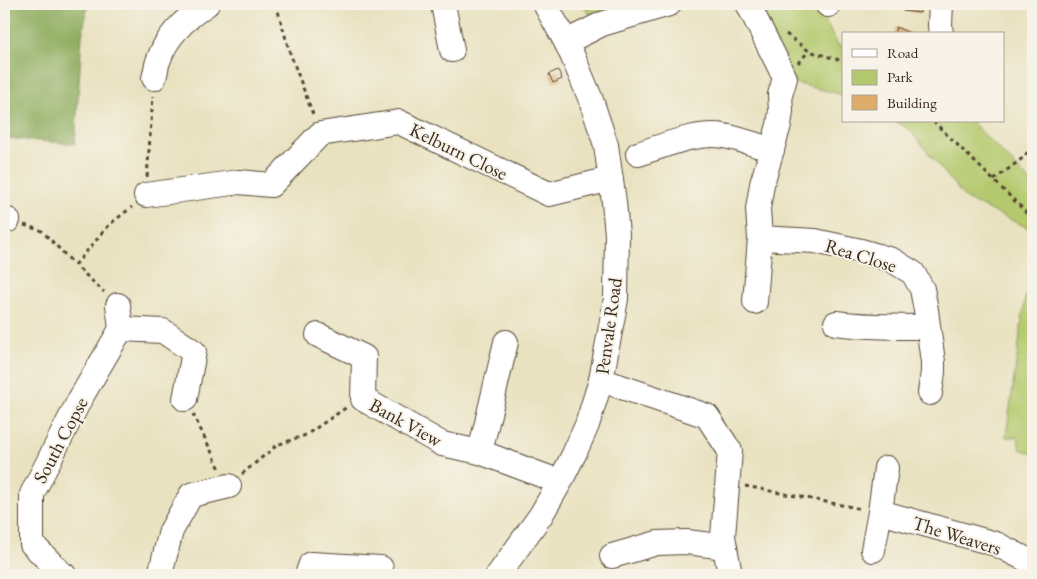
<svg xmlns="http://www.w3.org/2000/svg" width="1037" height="579" font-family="'EB Garamond',serif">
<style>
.green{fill:#b4c96d;stroke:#787a46}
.forest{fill:#8fad60;stroke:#656c3f}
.building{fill:#ddac68}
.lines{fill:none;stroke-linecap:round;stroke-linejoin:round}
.minor-casing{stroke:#554636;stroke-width:26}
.path{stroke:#554636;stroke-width:3;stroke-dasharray:4 4;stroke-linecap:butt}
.minor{stroke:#fff;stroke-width:24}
.labels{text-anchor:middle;stroke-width:4;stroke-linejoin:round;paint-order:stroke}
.street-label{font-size:19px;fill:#3b2a1e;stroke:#f7f3e8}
</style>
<rect width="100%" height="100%" fill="#f7f3e8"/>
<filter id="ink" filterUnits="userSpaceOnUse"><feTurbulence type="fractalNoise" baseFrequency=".02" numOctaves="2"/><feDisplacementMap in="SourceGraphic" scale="10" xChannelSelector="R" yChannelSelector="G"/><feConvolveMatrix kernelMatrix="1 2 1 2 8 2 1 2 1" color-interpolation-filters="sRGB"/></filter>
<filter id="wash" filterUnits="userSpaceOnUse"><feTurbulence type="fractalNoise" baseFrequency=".0096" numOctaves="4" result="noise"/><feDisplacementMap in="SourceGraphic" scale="20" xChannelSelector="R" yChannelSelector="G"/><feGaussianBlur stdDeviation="1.12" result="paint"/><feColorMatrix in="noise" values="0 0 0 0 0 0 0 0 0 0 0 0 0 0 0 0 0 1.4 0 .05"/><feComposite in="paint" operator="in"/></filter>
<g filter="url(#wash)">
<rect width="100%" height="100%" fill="#e9e2c1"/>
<g class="green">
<path d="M581,4H622L590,15Z"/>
<path d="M758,4H821L824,19L838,45L843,46V95L795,83Z"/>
<path d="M895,121H971L1033,184V230L966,199L909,129Z"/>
<path d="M1033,240V454L1020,449L1018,437H1006Z"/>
</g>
<path class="forest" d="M4,4H88L82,36L75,144L4,138Z"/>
<g id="blocks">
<g class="building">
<path d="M904,4H921L920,13L903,11Z"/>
<path d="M896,27L912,34H894Z"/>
<path d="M558,70L562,79L553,83L549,74Z"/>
</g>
</g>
</g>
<g filter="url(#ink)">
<use href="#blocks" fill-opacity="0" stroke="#554636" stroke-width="1"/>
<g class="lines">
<g class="minor-casing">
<g id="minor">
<path d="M443,4L452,50"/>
<path d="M748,4L785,78L780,95L781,111L779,125L762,184L758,209L760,238L755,302"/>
<path d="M827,4L828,5"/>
<path d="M941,34L940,25L941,4"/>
<path d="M566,42L602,24L669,4"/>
<path d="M154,78C156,72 156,65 159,59C167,35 186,18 207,4"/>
<path d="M638,154C664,146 697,131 724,136C740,139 757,145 772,150"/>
<path d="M146,195L239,182L271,185L320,134L399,122L549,194L611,179"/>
<path d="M4,221L8,220"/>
<path d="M760,238L815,241L861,251L892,260L913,273L922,289L926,310L933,362V372L930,393"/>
<path d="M836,323C867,327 897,327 928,327"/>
<path d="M121,329L163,331L194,352L185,399"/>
<path d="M318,335L364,357L363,399L442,444L480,452L560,482"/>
<path d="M601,380L707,416L730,451L723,536L730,575"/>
<path d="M480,452L506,342"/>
<path d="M880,512L996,544L1033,563"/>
<path d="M873,550L880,512L886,468"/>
<path d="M612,556L657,543L687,542L725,547"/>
<path d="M64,575L62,574L32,544V494L80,399L121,329L118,305"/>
<path d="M160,575L171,531L191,495L229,486"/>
<path d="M307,575L311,564L381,568"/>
<path d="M498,575L541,515L560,482L574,454L587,425L601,380L616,299L617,235L614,202L606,145L591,100L573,57L566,42L545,4"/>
</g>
</g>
<g class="path">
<path d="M276,4L290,53L314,117"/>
<path d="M786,34L809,51L843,61"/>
<path d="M798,63L809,51"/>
<path d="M933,121L1021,207L1033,221"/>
<path d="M147,177L153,96"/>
<path d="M994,180L1024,157L1033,145"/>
<path d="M24,225L42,231L75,265L104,292"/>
<path d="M75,265L110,224L132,207"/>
<path d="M193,414L220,469"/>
<path d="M242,474L277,445L306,435L347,407"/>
<path d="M745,486L862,509"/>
</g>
<use href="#minor" class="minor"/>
</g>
</g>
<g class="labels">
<g class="street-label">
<text transform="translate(459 151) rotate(26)" y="7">Kelburn Close</text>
<text transform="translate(861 255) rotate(17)" y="7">Rea Close</text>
<text transform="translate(608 326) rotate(-82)" y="7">Penvale Road</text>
<text transform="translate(406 422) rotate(29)" y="7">Bank View</text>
<text transform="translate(60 440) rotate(-62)" y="7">South Copse</text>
<text transform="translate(957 535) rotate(17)" y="7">The Weavers</text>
</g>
</g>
<rect width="1037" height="579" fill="none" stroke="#f7f3e8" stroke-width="20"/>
<rect x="842" y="32" width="162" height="90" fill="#f7f3e8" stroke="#aca397"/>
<rect x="852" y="49" width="25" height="8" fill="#ffffff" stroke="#aca397"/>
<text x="887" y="58" font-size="15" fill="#3b2a1e">Road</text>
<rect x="852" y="70" width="25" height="15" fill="#b4c96d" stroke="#aca397"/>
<text x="887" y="82" font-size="15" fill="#3b2a1e">Park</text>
<rect x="852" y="95" width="25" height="15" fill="#ddac68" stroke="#aca397"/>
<text x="887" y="108" font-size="15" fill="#3b2a1e">Building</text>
</svg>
